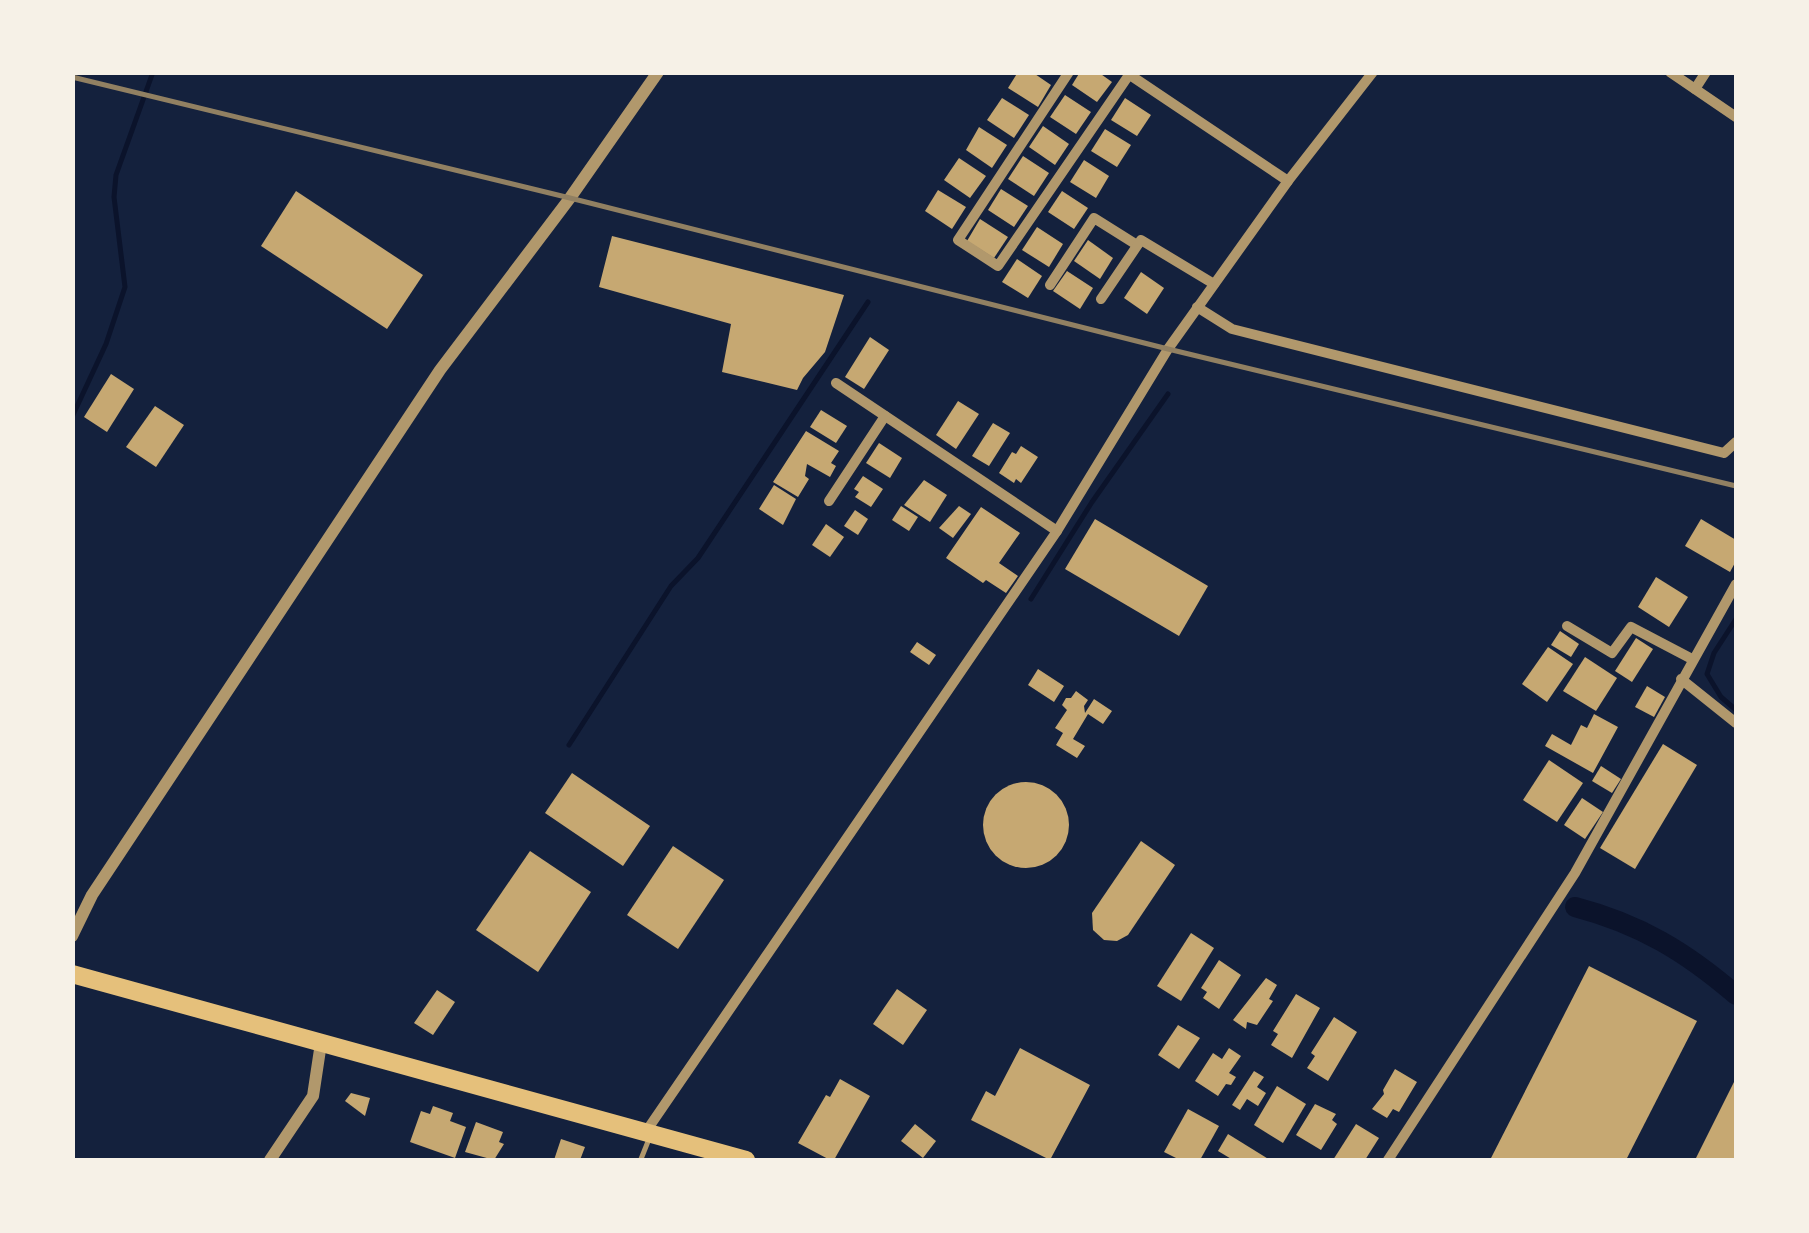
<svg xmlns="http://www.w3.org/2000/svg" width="1809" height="1233" font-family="Ubuntu,sans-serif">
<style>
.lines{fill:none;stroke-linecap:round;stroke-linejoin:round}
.stream{stroke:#0b132b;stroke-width:5}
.canal{stroke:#0b132b;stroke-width:20}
.building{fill:#c6a872}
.service{stroke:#b1986c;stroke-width:5}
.minor{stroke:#b1986c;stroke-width:10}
.tertiary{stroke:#b1986c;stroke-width:12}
.trunk{stroke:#e5c07b;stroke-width:18}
.rail{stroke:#918062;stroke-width:5}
</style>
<rect width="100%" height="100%" fill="#14213d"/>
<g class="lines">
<g class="stream">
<path d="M72,417L106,344L125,287L114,197L116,175L153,72"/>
<path d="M1031,599L1092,502L1168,394"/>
<path d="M1736,619L1714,653L1707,674L1721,697L1736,710"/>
<path d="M569,745L671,586L698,558L868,302"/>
</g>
<path class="canal" d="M1575,907C1640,924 1686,952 1736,995"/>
</g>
<g class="building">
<path d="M1018,72H1032L1051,85L1038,107L1008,88Z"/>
<path d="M1080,72H1098L1112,82L1097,102L1072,85Z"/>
<path d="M1065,95L1091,112L1076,134L1050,117Z"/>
<path d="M1002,98L1029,115L1014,138L987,120Z"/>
<path d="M1125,98L1151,115L1137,136L1111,120Z"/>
<path d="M1043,126L1069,144L1055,165L1029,147Z"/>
<path d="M979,127L1007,145L992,168L966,150Z"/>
<path d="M1105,129L1131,145L1117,167L1091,151Z"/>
<path d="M1023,156L1049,173L1034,196L1008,179Z"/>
<path d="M959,158L986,176L970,198L944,180Z"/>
<path d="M1084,160L1109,176L1096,198L1070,182Z"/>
<path d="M1001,189L1028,206L1014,227L988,210Z"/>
<path d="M938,190L966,207L952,229L925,211Z"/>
<path d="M296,191L423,275L387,329L261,246Z"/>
<path d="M1062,191L1088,208L1074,229L1048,212Z"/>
<path d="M980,219L1008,237L994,258L967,241Z"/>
<path d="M1037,227L1063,244L1049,267L1022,250Z"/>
<path d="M612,236L844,295L825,352L803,378L797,390L722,372L731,324L599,287Z"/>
<path d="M1088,240L1113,258L1100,279L1074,261Z"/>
<path d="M1017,259L1042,276L1028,298L1002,282Z"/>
<path d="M1067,271L1093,288L1080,309L1053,291Z"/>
<path d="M1141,272L1164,288L1147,314L1124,298Z"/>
<path d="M870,337L889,350L864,389L845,377Z"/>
<path d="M111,374L134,389L107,432L84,417Z"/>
<path d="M958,401L979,414L956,449L936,435Z"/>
<path d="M155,406L184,425L156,467L126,447Z"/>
<path d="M821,410L847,426L836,443L810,427Z"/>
<path d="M993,423L1010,433L989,466L972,456Z"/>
<path d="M806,431L839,451L831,463L836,466L830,477L807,464L805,476L809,479L798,497L773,482Z"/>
<path d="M879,443L902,458L890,478L866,463Z"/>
<path d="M1021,446L1038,457L1021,483L1016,479L1014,483L999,473L1012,452L1016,454Z"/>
<path d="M863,476L883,489L871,507L855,497L859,492L854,489Z"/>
<path d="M924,480L947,495L930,522L904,505Z"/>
<path d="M774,485L796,499L783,525L759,509Z"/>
<path d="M901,506L918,517L909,531L892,520Z"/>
<path d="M959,506L971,514L953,538L939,528Z"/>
<path d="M981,507L1020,533L999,563L1018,576L1006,593L986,580L983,583L946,558Z"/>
<path d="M855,510L868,519L858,535L844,526Z"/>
<path d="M1095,519L1208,586L1179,636L1065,569Z"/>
<path d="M1701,519L1736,540V561L1730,572L1685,546Z"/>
<path d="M826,524L844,537L830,557L812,545Z"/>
<path d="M1656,577L1688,597L1669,627L1638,607Z"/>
<path d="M1560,631L1579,644L1571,657L1551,645Z"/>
<path d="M1636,638L1653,649L1632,682L1615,671Z"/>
<path d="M917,642L936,655L929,665L910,652Z"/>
<path d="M1548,647L1573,664L1547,702L1522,684Z"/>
<path d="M1585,657L1617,678L1596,711L1563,691Z"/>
<path d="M1038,669L1064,686L1054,702L1028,685Z"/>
<path d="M1647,686L1665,697L1654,717L1635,707Z"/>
<path d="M1076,691L1088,700L1084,706L1085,713L1094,699L1112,711L1103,724L1088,714L1073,739L1085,746L1077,758L1056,745L1063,733L1055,728L1067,710L1062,705L1066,698H1071Z"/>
<path d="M1594,714L1618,727L1593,773L1545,746L1552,734L1571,745L1581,725L1587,728Z"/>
<path d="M1663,744L1697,765L1635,869L1600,848Z"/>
<path d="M1549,760L1583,783L1557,822L1523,800Z"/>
<path d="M1601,766L1621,779L1612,793L1592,781Z"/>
<path d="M572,773L650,826L623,866L545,813Z"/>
<circle cx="1026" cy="825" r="43"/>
<path d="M1582,798L1603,812L1585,839L1564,825Z"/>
<path d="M1141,841L1175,865L1128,935L1117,941L1104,940L1093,930L1092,913Z"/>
<path d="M673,846L724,880L678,949L627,915Z"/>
<path d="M530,851L591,892L538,972L476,930Z"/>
<path d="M1191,933L1214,948L1181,1001L1157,986Z"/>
<path d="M1219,960L1241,975L1219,1009L1203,998L1207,992L1201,988Z"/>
<path d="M1589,966L1697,1021L1626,1160H1490Z"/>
<path d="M1266,978L1277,985L1269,999L1273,1001L1257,1025L1247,1022L1246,1029L1233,1020Z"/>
<path d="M897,989L927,1010L903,1045L873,1024Z"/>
<path d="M437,990L455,1002L433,1035L414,1023Z"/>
<path d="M1296,994L1320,1008L1292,1058L1271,1045L1278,1034L1273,1031Z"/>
<path d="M1334,1017L1357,1032L1328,1081L1307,1068L1315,1056L1311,1053Z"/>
<path d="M1178,1025L1200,1038L1179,1069L1158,1055Z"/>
<path d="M1020,1048L1090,1085L1050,1160L971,1120L986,1091L995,1096Z"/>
<path d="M1229,1048L1241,1056L1229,1073L1236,1077L1231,1085L1226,1084L1218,1096L1195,1081L1213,1053L1222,1059Z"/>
<path d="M1395,1069L1417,1082L1399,1112L1393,1109L1387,1118L1372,1109L1384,1094L1383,1090Z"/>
<path d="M1254,1071L1264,1077L1257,1087L1266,1093L1258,1106L1247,1099L1240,1110L1232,1105Z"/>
<path d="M1736,1078V1160H1695Z"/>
<path d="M840,1079L870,1096L834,1160H830L798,1143L826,1095L830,1097Z"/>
<path d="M1277,1086L1306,1104L1283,1143L1254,1125Z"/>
<path d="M351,1093L370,1098L365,1116L345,1101Z"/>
<path d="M1315,1104L1336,1114L1332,1120L1337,1124L1321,1150L1296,1135Z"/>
<path d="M433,1106L453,1113L450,1121L466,1127L455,1158L410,1142L421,1111L430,1114Z"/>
<path d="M1188,1109L1219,1126L1200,1160H1180L1164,1152Z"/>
<path d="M476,1122L503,1132L499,1142L504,1144L494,1160L465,1152Z"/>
<path d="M915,1124L936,1141L923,1158L901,1141Z"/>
<path d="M1356,1124L1379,1138L1365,1160H1333Z"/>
<path d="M1228,1134L1270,1160H1233L1218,1151Z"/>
<path d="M561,1139L585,1147L580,1160H554Z"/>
</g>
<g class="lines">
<path class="service" d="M641,1159L649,1139"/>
<g class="minor">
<path d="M1069,72L958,240L998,266L1131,72"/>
<path d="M1670,72L1736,117"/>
<path d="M1130,75L1288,181"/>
<path d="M1695,89L1706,72"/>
<path d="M1050,285L1094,218L1137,245"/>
<path d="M1101,299L1141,240L1214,284"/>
<path d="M1197,307L1232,329L1724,453L1736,442"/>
<path d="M836,383L1057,531"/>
<path d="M829,501L885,416"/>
<path d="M1567,626L1612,653L1631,627L1692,659"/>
<path d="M1681,679L1736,723"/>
<path d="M645,1133L1057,531L1168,349L1288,181L1373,72"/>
<path d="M1388,1160L1575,873L1736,584"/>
</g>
<g class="tertiary">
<path d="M72,936L92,895L440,370L570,198L658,72"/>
<path d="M270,1160L313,1096L321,1043"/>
</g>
<path class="trunk" d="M72,974L746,1160"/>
<path class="rail" d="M72,77L570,198L1168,349L1736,486"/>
</g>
<rect width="1809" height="1233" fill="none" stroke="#f6f1e7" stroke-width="150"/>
</svg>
